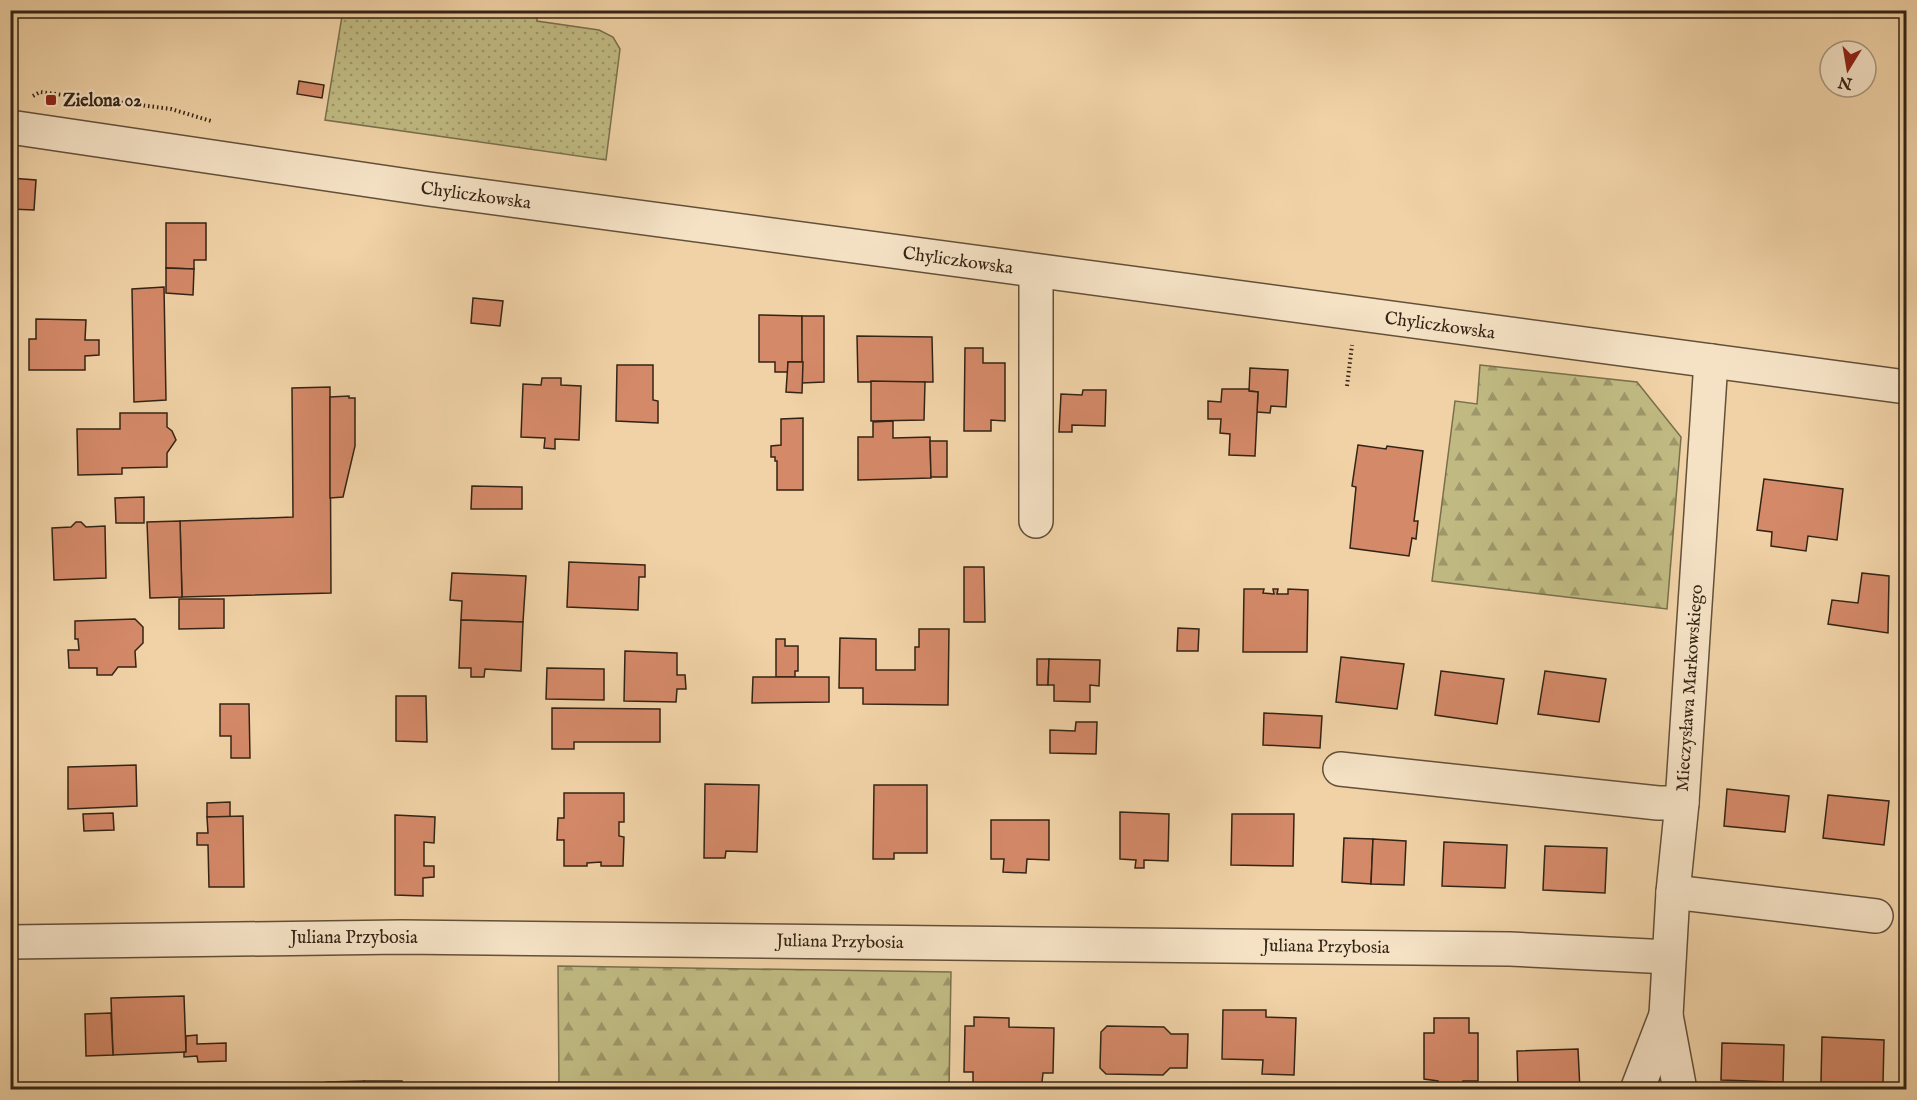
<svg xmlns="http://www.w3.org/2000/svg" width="1917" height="1100" font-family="'IM FELL English',serif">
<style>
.grass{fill:url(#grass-dots);stroke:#7a6f4c;stroke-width:1.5}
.forest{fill:url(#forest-firs);stroke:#7a6f4c;stroke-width:1.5}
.building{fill:#d48968;stroke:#342415;stroke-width:1.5}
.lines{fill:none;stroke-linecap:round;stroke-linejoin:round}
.minor-casing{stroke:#635039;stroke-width:36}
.path{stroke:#342415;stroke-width:4;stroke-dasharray:1.5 3;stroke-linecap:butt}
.minor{stroke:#f5e2c5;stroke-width:33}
.poi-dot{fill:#8f2418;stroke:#f5e2c5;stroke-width:2}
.labels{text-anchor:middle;stroke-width:4.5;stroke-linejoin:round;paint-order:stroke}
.poi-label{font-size:18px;font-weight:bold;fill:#342415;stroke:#f5e2c5;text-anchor:start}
.street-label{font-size:18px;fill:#342415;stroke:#f5e2c5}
</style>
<defs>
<pattern id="grass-dots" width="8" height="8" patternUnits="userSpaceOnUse" patternTransform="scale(1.5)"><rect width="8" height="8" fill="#c0ba82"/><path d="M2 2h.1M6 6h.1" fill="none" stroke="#9d9769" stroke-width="1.8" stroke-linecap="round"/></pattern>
<pattern id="forest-firs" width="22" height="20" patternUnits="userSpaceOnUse" patternTransform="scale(1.5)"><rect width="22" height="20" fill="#c0ba82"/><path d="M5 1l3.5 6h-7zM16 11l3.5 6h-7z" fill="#9d9769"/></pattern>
</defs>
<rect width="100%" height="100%" fill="#f0d2a6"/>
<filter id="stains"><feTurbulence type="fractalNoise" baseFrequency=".00333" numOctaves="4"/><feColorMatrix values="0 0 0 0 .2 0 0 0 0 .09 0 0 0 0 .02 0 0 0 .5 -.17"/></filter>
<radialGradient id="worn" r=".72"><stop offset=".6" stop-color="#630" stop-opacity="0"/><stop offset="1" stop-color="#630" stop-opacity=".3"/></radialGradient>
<path class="grass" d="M343,10L537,11V21L599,30L613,37L620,49L606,160L325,120Z"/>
<g class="forest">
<path d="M1480,365L1637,382L1681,437L1667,609L1432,581L1455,401L1477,404Z"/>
<path d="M558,966L951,972L949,1089H559Z"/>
</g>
<g class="building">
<path d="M299,81L324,85L322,98L297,94Z"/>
<path d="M10,178L36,180L34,210L10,209Z"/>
<path d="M166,223H206V260H194V269L166,268Z"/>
<path d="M166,268L194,269L193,295L166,293Z"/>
<path d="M164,287L166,400L134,402L132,289Z"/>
<path d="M473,298L503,301L500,326L471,323Z"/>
<path d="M759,315L802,316L803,362H788V372H775V362H759Z"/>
<path d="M802,316H824V382L802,383Z"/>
<path d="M36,319L86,320L85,340H99V355L85,356V370H29V339H36Z"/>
<path d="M857,336L932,337L933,382H858Z"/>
<path d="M965,348H983V363H1005V421L991,420V431H964Z"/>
<path d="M788,362H803L802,393L786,392Z"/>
<path d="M617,365H653V400L658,401V423L616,421Z"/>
<path d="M1250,368L1288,370L1286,407L1271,406L1270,413L1257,412L1258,392L1249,391Z"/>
<path d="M542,378H561V385L581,386L579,440L555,439V449L544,448L545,438L521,437L523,384L541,385Z"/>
<path d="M871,381L925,382L924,420L871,421Z"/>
<path d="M330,387L331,593L182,597L180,521L293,517L292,388Z"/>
<path d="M1222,389H1249V391L1258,392L1255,456L1229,455L1230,434L1220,433L1221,419H1208V401L1221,402Z"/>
<path d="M1083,390H1106L1105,426L1072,425V432H1059L1061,394L1082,395Z"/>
<path d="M349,396V398H355V446L343,497L330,498V397Z"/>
<path d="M120,413H167V427L172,431L176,440L167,453V467L122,468V474L78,475L77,429H120Z"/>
<path d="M803,418V490H777V461H775V457H771V446L781,445V419Z"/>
<path d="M893,421V438L930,437L931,478L858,480V437H873V422Z"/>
<path d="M930,441H947V477H931Z"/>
<path d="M1358,445L1386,449L1387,446L1423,451L1414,521H1418L1416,539L1412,538L1409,556L1350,548L1356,487L1352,486Z"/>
<path d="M1764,479L1843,489L1837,540L1808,536L1806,551L1771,546L1772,532L1757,530Z"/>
<path d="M472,486L522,487V509H471Z"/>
<path d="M144,497V523H116L115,498Z"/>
<path d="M180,521L182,597L150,598L147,522Z"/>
<path d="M76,522H81L86,527L105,526L106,578L54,580L52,528L71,527Z"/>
<path d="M569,562L645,565V577H639L638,610L567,607Z"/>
<path d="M964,567H984L985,622H964Z"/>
<path d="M452,573L526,576L523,622L461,620L462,601L450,600Z"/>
<path d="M1862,573L1889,576L1888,633L1828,624L1832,600L1858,603Z"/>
<path d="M1244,589H1264L1263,593L1274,594L1273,589H1278L1277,594H1288V589L1308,590L1307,652H1243Z"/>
<path d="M179,599H224V628L179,629Z"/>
<path d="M135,619L143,627V643L135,651L136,667H118L112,675H97V668H69L68,650H79L78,639H75V621Z"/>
<path d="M461,620L523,622L521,671L485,669L484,677H471V668H459Z"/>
<path d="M1178,628L1199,629L1198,651H1177Z"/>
<path d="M919,629H949L948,705L863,704V688H839L840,638L876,639V670H915V647H919Z"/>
<path d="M776,639H785V646H798V671H795V677H776Z"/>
<path d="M625,651L677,653V675H685L686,689H677L676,702L624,701Z"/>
<path d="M1341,657L1404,664L1397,709L1336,702Z"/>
<path d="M1037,659H1049L1048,685H1037Z"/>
<path d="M1049,659L1100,660L1099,686L1090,685V702L1054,701V685H1048Z"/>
<path d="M547,668L604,669V700L546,699Z"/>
<path d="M1441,671L1504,679L1497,724L1435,715Z"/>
<path d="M1545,671L1606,679L1599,722L1538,714Z"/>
<path d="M753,677H829V702L752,703Z"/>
<path d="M396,696H426L427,742L396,741Z"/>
<path d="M220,704H249L250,758H231V736H220Z"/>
<path d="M552,708L660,709V742H574V749H552Z"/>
<path d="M1264,713L1322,716L1320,748L1263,745Z"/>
<path d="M1076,722H1097L1096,754L1050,753V730L1075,731Z"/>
<path d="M136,765L137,806L68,809V767Z"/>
<path d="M705,784L759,785L757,852L726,851L725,858H704Z"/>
<path d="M874,785H927V853H894V859H873Z"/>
<path d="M1727,789L1789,796L1785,832L1724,826Z"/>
<path d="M564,793H624V822H619V836L624,837L623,866H601V862L587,863V866H564V840H557L558,818H564Z"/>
<path d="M1828,795L1889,801L1884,845L1823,838Z"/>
<path d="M230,802V817H207V803Z"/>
<path d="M1120,812L1169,814L1168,861L1144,860V868H1135L1136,860L1120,859Z"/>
<path d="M113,813L114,830L84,831L83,814Z"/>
<path d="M1232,814H1294L1293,866L1231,865Z"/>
<path d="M395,815L435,817L434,843L424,842V866H434V877L423,878V896L395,895Z"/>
<path d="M243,816L244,887H209L208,845H197V833H208L207,817Z"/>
<path d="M991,820H1049V860L1027,859L1026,873L1003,872L1004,859H991Z"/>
<path d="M1344,838L1373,839L1371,884L1342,882Z"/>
<path d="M1373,839L1406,841L1404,885L1371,884Z"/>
<path d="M1444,842L1507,845L1505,888L1442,886Z"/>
<path d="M1545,846L1607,848L1605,893L1543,890Z"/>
<path d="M184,996L186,1052L113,1055L111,998Z"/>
<path d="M1223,1010H1266V1017L1296,1018L1294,1075L1262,1074L1263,1060L1222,1059Z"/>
<path d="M111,1013L113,1055L86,1056L85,1014Z"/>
<path d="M974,1017L1009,1018V1027L1054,1028L1053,1073H1043L1042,1082L1035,1090H973V1072H964L965,1026H974Z"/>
<path d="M1434,1018H1469V1033H1478V1081H1463V1087H1438V1081L1424,1079V1033H1434Z"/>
<path d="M1107,1026L1164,1027L1171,1034H1188L1187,1068H1170L1163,1075L1106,1074L1100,1068L1101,1032Z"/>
<path d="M197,1035V1044L226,1043V1061L198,1062L197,1056L184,1057V1052H186V1036Z"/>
<path d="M1822,1037L1884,1040L1883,1084L1821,1082Z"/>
<path d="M1722,1043L1784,1045L1783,1082L1721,1080Z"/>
<path d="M1578,1049L1580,1090H1518L1517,1051Z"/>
<path d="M364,1081H402L403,1090H364Z"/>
<path d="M364,1081V1090H326V1082Z"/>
<path d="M441,1083V1090H403V1084Z"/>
<rect x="441" y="1083" width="38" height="7"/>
</g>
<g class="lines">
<g class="minor-casing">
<g id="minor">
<path d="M10,127L429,189L1906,387"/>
<path d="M1036,271V521"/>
<path d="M1340,769L1658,803H1682"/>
<path d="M1673,892L1876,916"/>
<path d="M10,942L402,937L1510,949L1669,957"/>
<path d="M1637,1090L1666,1015"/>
<path d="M1680,1090L1666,1015L1673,892L1682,803L1711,361"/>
</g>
</g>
<g class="path">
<path d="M33,96L40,92L171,109L211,121"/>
<path d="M1347,386L1352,345"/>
</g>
<use href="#minor" class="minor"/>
</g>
<rect class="poi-dot" x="45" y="94" width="12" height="12" rx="3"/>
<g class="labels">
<g class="poi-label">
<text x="63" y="106">Zielona 02</text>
</g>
<g class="street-label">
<text transform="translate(476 195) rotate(8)" y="6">Chyliczkowska</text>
<text transform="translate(958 260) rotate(8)" y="6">Chyliczkowska</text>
<text transform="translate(1440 325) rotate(8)" y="6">Chyliczkowska</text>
<text transform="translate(1689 688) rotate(-86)" y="6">Mieczysława Markowskiego</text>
<text x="354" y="943">Juliana Przybosia</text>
<text transform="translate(840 941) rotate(1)" y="6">Juliana Przybosia</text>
<text transform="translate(1326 946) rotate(1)" y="6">Juliana Przybosia</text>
</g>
</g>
<rect width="1917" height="1100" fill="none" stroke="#f0d2a6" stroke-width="36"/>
<rect x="12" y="12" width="1893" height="1076" fill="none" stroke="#342415" stroke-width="3"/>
<rect x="18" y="18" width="1881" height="1064" fill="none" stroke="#342415" stroke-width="1.5"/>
<g transform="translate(1848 69) rotate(191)"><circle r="28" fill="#f5e2c5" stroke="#a8967f" stroke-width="1.5"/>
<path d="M0-4.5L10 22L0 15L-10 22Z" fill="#8f2418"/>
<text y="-9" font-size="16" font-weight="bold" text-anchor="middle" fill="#342415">N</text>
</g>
<rect width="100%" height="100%" filter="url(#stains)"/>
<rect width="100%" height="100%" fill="url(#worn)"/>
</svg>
